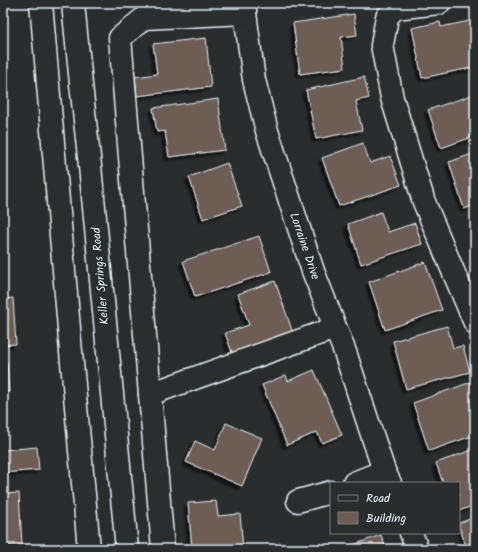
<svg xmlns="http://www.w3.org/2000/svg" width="478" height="552" font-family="Kalam,sans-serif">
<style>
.building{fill:#6e5d55;stroke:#e8f1f8;filter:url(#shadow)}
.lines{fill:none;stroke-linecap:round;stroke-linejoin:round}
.minor-casing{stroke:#e8f1f8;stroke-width:25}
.major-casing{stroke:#e8f1f8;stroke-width:25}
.minor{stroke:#2a2d2e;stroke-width:22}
.major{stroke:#2a2d2e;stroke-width:22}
.labels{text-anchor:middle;stroke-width:3.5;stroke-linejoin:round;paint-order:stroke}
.street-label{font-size:12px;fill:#e8f1f8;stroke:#2a2d2e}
</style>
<defs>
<filter id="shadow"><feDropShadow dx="-3.5" dy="3.5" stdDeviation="1" flood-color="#0009"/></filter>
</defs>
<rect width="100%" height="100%" fill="#2a2d2e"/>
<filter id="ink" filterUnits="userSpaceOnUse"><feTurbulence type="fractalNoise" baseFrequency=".025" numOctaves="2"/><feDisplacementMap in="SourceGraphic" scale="8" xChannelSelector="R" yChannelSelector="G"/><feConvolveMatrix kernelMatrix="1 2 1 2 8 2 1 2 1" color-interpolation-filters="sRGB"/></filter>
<g filter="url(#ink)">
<g class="building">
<path d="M151,3H201L151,7Z"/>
<path d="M354,14L357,35L341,37L345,68L300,74L293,23Z"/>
<path d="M474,20L475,26V67L422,78L412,28L440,22L441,27Z"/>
<path d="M206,38L211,87L137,96L135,77L157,74L153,44Z"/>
<path d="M3,54L7,93L3,94Z"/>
<path d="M364,77L369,98L356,101L362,130L316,139L306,90Z"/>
<path d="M475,94V136L441,148L428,110Z"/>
<path d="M218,99L225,150L169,157L165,131L157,132L153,108Z"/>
<path d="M363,143L370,163L390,156L401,185L339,206L322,158Z"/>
<path d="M475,153V205L464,209L449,162Z"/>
<path d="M227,163L242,206L203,219L189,177Z"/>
<path d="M381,212L388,232L415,223L422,244L361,264L348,224Z"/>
<path d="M259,236L271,272L195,297L183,261Z"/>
<path d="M425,262L442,310L385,330L369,282Z"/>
<path d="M275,281L293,333L233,355L225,333L249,325L238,294Z"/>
<path d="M13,298L16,344L3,345V299Z"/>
<path d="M447,326L453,348L463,346L470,372L406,389L393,341Z"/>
<path d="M7,362L9,392H3V363Z"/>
<path d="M314,370L342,435L322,443L317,432L287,445L262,385L286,375L288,381Z"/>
<path d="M471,382L475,394V435L429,451L413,403Z"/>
<path d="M226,423L262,438L242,486L186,462L195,441L215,450Z"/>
<path d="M37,447L39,470L3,473V450Z"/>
<path d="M475,449V505L459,511V483H443L436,463Z"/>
<path d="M19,493L22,545L3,546V494Z"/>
<path d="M216,501L218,516L240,514L243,549H192L188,503Z"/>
<path d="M475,517V549H467L459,526V523Z"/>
<path d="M381,535L386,549H342Z"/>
</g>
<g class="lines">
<g class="minor-casing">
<g id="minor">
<path d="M245,3V13L254,80L267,131L313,271L345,352L384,471L390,483"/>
<path d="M439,3L395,8L387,17L382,45L392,98L424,202L475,323"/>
<path d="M150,394L335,328"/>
<path d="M354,483L384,471"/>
<path d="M298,501L331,492"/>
<path d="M411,533L417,549"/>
<path d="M163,549L120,38L144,18L245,13"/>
</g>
</g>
<g class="major-casing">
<g id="major">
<path d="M41,3L71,352L89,549"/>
<path d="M73,3L81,84L90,166L127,549"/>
</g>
</g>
<use href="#minor" class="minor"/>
<use href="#major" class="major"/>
</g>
</g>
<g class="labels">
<g class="street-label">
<text transform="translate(305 246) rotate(71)" y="4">Lorraine Drive</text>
<text transform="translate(100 276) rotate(-95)" y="4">Keller Springs Road</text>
</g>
</g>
<rect width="478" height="552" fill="none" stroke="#2a2d2e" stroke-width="16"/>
<rect x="8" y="8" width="462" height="536" fill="none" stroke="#e8f1f8" stroke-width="1.5" filter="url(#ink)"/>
<rect x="330" y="482" width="130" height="52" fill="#2a2d2e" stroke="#767b7f"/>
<rect x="338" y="495" width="20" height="6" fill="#2a2d2e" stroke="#767b7f"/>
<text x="366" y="502" font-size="12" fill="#e8f1f8">Road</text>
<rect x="338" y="512" width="20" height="12" fill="#6e5d55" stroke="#767b7f"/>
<text x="366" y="522" font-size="12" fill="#e8f1f8">Building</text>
</svg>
